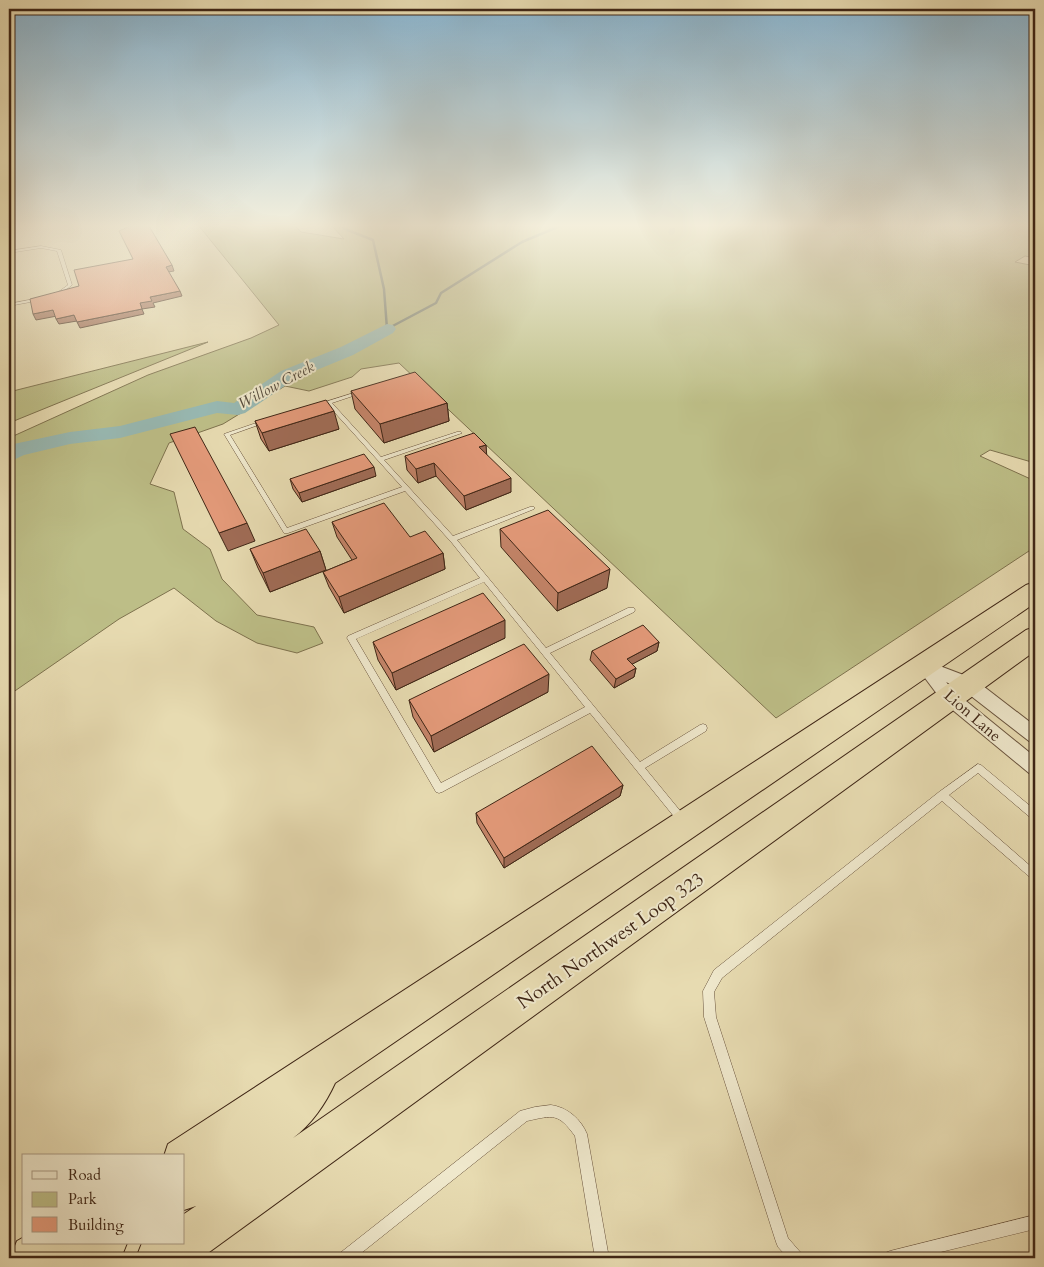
<svg xmlns="http://www.w3.org/2000/svg" width="1044" height="1267" font-family="Cardo,serif">
<style>
.green{fill:#bdbe87;stroke:#7e724e}
.lines{fill:none;stroke-linecap:round;stroke-linejoin:round}
.stream{stroke:#747e74;stroke-width:2.5}
.river{fill:#98b9b3;fill-rule:evenodd}
.lane-casing{stroke:#69533d;stroke-width:1}
.street-casing{stroke:#69533d;stroke-width:2}
.highway-casing{stroke:#3f2616;stroke-width:2}
.lane{fill:#efe8cc;fill-rule:evenodd}
.street{fill:#efe8cc;fill-rule:evenodd}
.highway{fill:#e7dbb1;fill-rule:evenodd}
.wall{fill:#c5856a;stroke:#3f2616}
.shaded-wall{fill:#a06c56;stroke:#3f2616}
.building{fill:#e59b7b;stroke:#3f2616}
.labels{text-anchor:middle;stroke-width:4;stroke-linejoin:round;paint-order:stroke}
.far-water-label{font-size:15px;font-style:italic;fill:#554b3d;stroke:#efe8cc}
.street-label{font-size:16px;fill:#3f2616;stroke:#efe8cc}
.near-street-label{font-size:19px;fill:#3f2616;stroke:#efe8cc}
</style>
<rect width="100%" height="100%" fill="#e7dbb1"/>
<filter id="stains"><feTurbulence type="fractalNoise" baseFrequency=".004" numOctaves="4"/><feColorMatrix values="0 0 0 0 .2 0 0 0 0 .09 0 0 0 0 .02 0 0 0 .5 -.17"/></filter>
<radialGradient id="worn" r=".72"><stop offset=".6" stop-color="#630" stop-opacity="0"/><stop offset="1" stop-color="#630" stop-opacity=".3"/></radialGradient>
<g class="green">
<path d="M199,226H295L301,232L344,239L332,226H1035V258L1025,256L1015,262L1035,266V317L1029,320L1035,323V463L990,450L980,456L1035,481V547L776,718L399,363L361,369L352,377L309,391L285,386L223,424L169,443L150,484L174,492L183,529L210,549L222,579L257,615L314,627L323,643L297,653L257,643L216,621L174,588L119,619L9,695V438L148,375L251,338L279,325Z"/>
<path d="M208,342L9,423V392Z"/>
</g>
<g class="lines">
<path class="stream" d="M343,226L345,229L373,240L384,289L387,329L436,303L441,293L522,242L560,226"/>
<path class="river" d="M387,324L393,325L396,329L393,333L353,355L295,379L245,413L238,415L217,413L120,438L70,444L24,455L9,462V445L70,432L120,426L217,401L234,403L281,371L341,347Z"/>
<g class="lane-casing">
<g id="lane">
<path d="M41,246L61,250L72,285L60,294L57,293L68,285L57,251L41,248L9,253V251Z"/>
<path d="M39,298H41V300L9,306V304Z"/>
<path d="M360,391L365,392L332,403L381,457L457,432H461L462,433L384,460L453,536L530,507H534V509L457,540L546,648L628,608H634L635,610L634,612L550,653L640,762L700,725L703,724L706,725L707,728L706,731L645,768L686,818L688,821L686,824L683,825L680,824L590,713L442,792L439,793L436,792L347,638L348,636L480,578L452,543L405,491L288,533H284L224,434L262,421L267,422L230,435L287,528L402,487L327,404L325,405L322,403ZM484,582L585,707L441,783L356,639Z"/>
<path d="M978,764L981,765L1035,810V820L1032,819L978,773L949,795L1035,870V881L1032,879L942,801L722,978L714,992L716,1017L788,1238L801,1253L803,1258H788L778,1247L776,1242L704,1017L703,991L714,970L939,792Z"/>
<path d="M551,1105C567,1107 581,1119 587,1134L609,1258H595L575,1136C558,1113 554,1115 527,1121L355,1258H338L340,1253L520,1111L535,1107Z"/>
<path d="M1035,1215V1229L916,1258H883L885,1253L890,1251Z"/>
</g>
</g>
<g class="street-casing">
<path id="street" d="M924,660L974,679L1035,726V743L1029,741L962,689L946,682L955,692L1035,757V775L1029,773L943,702L916,666L918,662Z"/>
</g>
<g class="highway-casing">
<g id="highway">
<path d="M1035,582V603L335,1083C326,1103 311,1125 293,1138L1026,630L1035,627V651L201,1258H136L142,1243H184V1214L196,1206L184,1210V1156H164L168,1144L1026,585Z"/>
<path d="M24,1237V1243H127L121,1258H10L17,1241Z"/>
</g>
</g>
<use href="#lane" class="lane"/>
<use href="#street" class="street"/>
<use href="#highway" class="highway"/>
</g>
<g class="wall">
<path d="M351,391L447,403L449,421L384,443L355,409Z"/>
<path d="M255,421L339,429L269,451L261,439Z"/>
<path d="M486,445V454L511,492L466,510L436,476L418,483L407,470L405,456Z"/>
<path d="M376,476L302,502L293,489L290,479Z"/>
<path d="M332,522L410,537L443,553L445,569L344,613L329,587L323,572L352,560L337,537Z"/>
<path d="M500,529L607,588L557,611L501,547Z"/>
<path d="M250,549L320,551L326,570L270,592L258,568Z"/>
<path d="M505,638L396,690L378,660L373,642Z"/>
<path d="M659,642L657,651L632,664L636,668L634,677L614,688L590,660L592,651Z"/>
<path d="M548,692L434,752L413,717L409,700Z"/>
<path d="M623,785L620,796L504,868L477,823L476,813Z"/>
</g>
<g class="shaded-wall">
<path d="M172,265L174,271L168,272L166,267Z"/>
<path d="M180,291L182,296L153,303L155,307L142,309L140,303L150,297Z"/>
<path d="M142,309L144,314L80,328L77,322Z"/>
<path d="M53,310L57,316L36,320L33,314Z"/>
<path d="M74,315L77,321L59,324L56,319Z"/>
<path d="M447,403L449,421L384,443L380,424Z"/>
<path d="M334,411L339,429L269,451L262,433Z"/>
<path d="M486,445L487,459L479,447Z"/>
<path d="M434,463L436,476L418,483L416,469Z"/>
<path d="M374,467L376,476L302,502L299,493Z"/>
<path d="M511,478V492L466,510L464,496Z"/>
<path d="M247,523L255,541L228,551L219,533Z"/>
<path d="M320,551L326,570L270,592L263,573Z"/>
<path d="M443,553L445,569L344,613L339,597Z"/>
<path d="M610,569L607,588L557,611L558,593Z"/>
<path d="M505,620V638L396,690L392,673Z"/>
<path d="M659,642L657,651L625,668L627,659Z"/>
<path d="M636,668L634,677L614,688L616,679Z"/>
<path d="M549,674L548,692L434,752L431,736Z"/>
<path d="M623,785L620,796L504,868V858Z"/>
</g>
<g class="building">
<path d="M130,226H149L172,265L166,267L180,291L150,297L152,301L140,303L142,309L77,322L74,315L56,319L53,310L33,314L30,299L79,286L74,270L133,259L119,231Z"/>
<path d="M415,372L447,403L380,424L351,391Z"/>
<path d="M326,400L334,411L262,433L255,421Z"/>
<path d="M195,427L247,523L219,533L170,434Z"/>
<path d="M474,433L486,445L479,447L511,478L464,496L434,463L416,469L405,456Z"/>
<path d="M364,454L374,467L299,493L290,479Z"/>
<path d="M384,503L410,537L425,531L443,553L339,597L323,572L357,558L332,522Z"/>
<path d="M548,510L610,569L558,593L500,529Z"/>
<path d="M306,529L320,551L263,573L250,549Z"/>
<path d="M483,593L505,620L392,673L373,642Z"/>
<path d="M643,625L659,642L627,659L636,668L616,679L592,651Z"/>
<path d="M524,644L549,674L431,736L409,700Z"/>
<path d="M592,746L623,785L504,858L476,813Z"/>
</g>
<linearGradient id="sky" x2="0" y2="1"><stop stop-color="#88b6d3"/><stop offset="0.56" stop-color="#f4efdc"/><stop offset="1" stop-color="#f4efdc" stop-opacity="0"/></linearGradient>
<rect width="1044" height="403" fill="url(#sky)"/>
<g class="labels">
<g class="far-water-label">
<text transform="translate(276 385) rotate(-28)" y="5">Willow Creek</text>
</g>
<g class="street-label">
<text transform="translate(973 715) rotate(41)" y="6">Lion Lane</text>
</g>
<g class="near-street-label">
<text transform="translate(610 940) rotate(-35)" y="7">North Northwest Loop 323</text>
</g>
</g>
<rect width="1044" height="1267" fill="none" stroke="#e7dbb1" stroke-width="30"/>
<rect x="10" y="10" width="1024" height="1247" fill="none" stroke="#3f2616" stroke-width="2.5"/>
<rect x="15" y="15" width="1014" height="1237" fill="none" stroke="#3f2616"/>
<rect x="22" y="1154" width="162" height="90" fill="#efe8cc" stroke="#a99a83"/>
<rect x="32" y="1171" width="25" height="8" fill="#efe8cc" stroke="#a99a83"/>
<text x="68" y="1180" font-size="15" fill="#3f2616">Road</text>
<rect x="32" y="1192" width="25" height="15" fill="#bdbe87" stroke="#a99a83"/>
<text x="68" y="1204" font-size="15" fill="#3f2616">Park</text>
<rect x="32" y="1217" width="25" height="15" fill="#e59b7b" stroke="#a99a83"/>
<text x="68" y="1230" font-size="15" fill="#3f2616">Building</text>
<rect width="100%" height="100%" filter="url(#stains)"/>
<rect width="100%" height="100%" fill="url(#worn)"/>
</svg>
